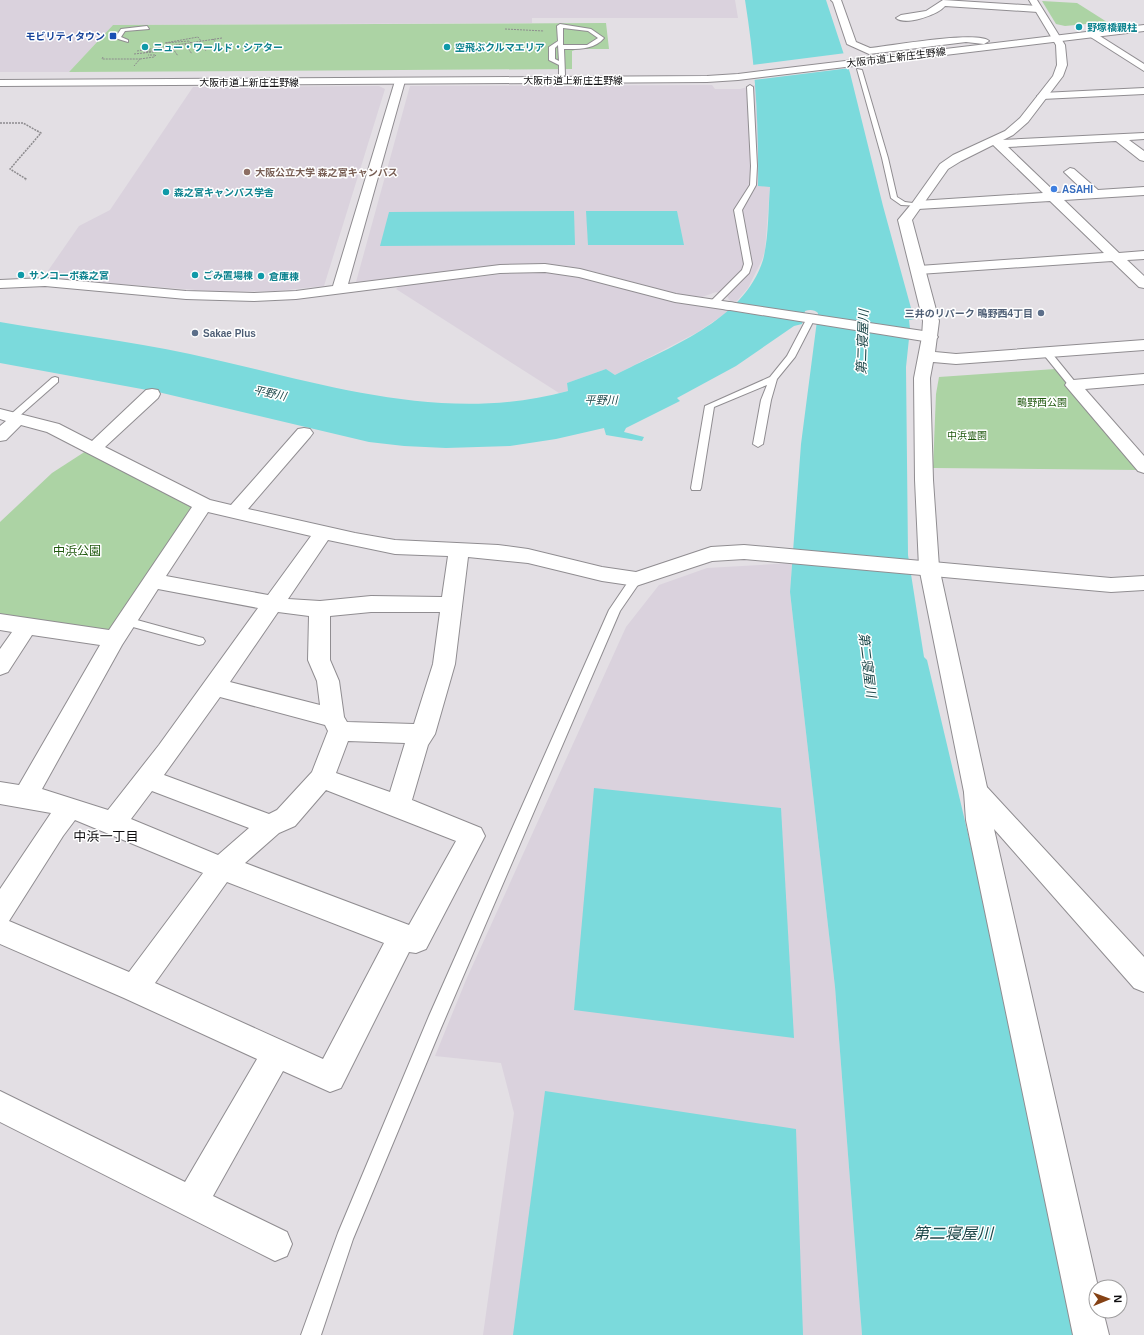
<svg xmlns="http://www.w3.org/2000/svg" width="1144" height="1335" font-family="Helvetica,'Noto Sans JP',sans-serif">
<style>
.built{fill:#dad2dd}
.green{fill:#acd3a4}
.water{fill:#7bdadc}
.pier{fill:#e3dfe4}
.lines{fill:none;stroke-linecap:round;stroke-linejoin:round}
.service-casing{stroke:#908d91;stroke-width:2}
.minor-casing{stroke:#908d91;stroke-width:2}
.tertiary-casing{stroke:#908d91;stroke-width:2}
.primary-casing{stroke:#908d91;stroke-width:2}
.path-far1{stroke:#8d8b8e;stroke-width:1;stroke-dasharray:2 1;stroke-linecap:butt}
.path{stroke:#8d8b8e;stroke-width:1.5;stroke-dasharray:2 1;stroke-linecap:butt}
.service{fill:#fff;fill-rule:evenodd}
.minor{fill:#fff;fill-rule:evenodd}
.tertiary{fill:#fff;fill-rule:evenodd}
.primary{fill:#fff;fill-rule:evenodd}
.culture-dot{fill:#0f9aa8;stroke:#fff;stroke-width:1.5}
.transit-dot{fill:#1a4fb4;stroke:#fff;stroke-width:1.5}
.education-dot{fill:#8d6e63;stroke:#fff;stroke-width:1.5}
.shop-dot{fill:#3f7fe0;stroke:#fff;stroke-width:1.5}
.service-dot{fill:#5c6f8a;stroke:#fff;stroke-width:1.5}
.labels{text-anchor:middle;stroke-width:3;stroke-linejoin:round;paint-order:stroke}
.far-culture-label{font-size:10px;font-weight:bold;fill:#0d838f;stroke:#fff;text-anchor:start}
.far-transit-label{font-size:10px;font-weight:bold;fill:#164399;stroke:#fff;text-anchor:end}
.far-street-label{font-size:10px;fill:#0e0d0f;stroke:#fff}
.far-education-label{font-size:10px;font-weight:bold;fill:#785e54;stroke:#fff;text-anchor:start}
.far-shop-label{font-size:10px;font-weight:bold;fill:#366cbe;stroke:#fff;text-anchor:start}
.far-service-label{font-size:10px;font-weight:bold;fill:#4e5e75;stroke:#fff;text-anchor:end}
.far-park-label{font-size:10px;fill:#1f580e;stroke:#fff}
.far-water-label{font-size:11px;font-style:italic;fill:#1c4749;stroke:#fff}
.park-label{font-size:12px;fill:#1f580e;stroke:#fff}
.water-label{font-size:13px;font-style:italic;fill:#1c4749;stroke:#fff}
.neighbourhood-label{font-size:13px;fill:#0e0d0f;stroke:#fff}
.near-water-label{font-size:16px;font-style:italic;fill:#1c4749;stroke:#fff}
</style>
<rect width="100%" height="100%" fill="#e3dfe4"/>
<g class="built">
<path d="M0,0H735L738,18H532V23L113,25L69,72H0Z"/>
<path d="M712,85L715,89H740L755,85L759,144L758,186H770L765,250L762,260L748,288L736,302L730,301L727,296L716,292L702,297L678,294L587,270L560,265H504L356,282L410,86Z"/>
<path d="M379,86L385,89L324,286L276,291L222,292L43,278L79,226L110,210L193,87Z"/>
<path d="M539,272L579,276L729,311L698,332L615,375L606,369L567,383L568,391L559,393L396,289L399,286L502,274Z"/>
<path d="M792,563L790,592L835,987L862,1335H483L514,1113L501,1063L435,1056L466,980L626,627L659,585L707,568Z"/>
</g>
<g class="green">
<path d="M1042,1L1077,3L1107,22L1065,26L1056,24Z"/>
<path d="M606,23L609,49H578L572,51V69L69,72L113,25Z"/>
<path d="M1055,369L1138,470L933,468L936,394L939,377Z"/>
<path d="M86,451L193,508L109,633L0,614V522L52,473Z"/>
</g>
<g class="water">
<path d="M745,0H826L850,73L883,206L914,319L909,320L910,329L906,367L908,555L924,657L927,660L1019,1050L1073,1335H862L835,987L790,592L801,444L818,313C815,310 810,309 805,311L802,324L794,326L736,366L677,398L680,401L626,428L624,432L644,437L642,441L606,435L604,428L556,439L510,446L446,448L404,446L369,442L158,392L0,363V322C63,333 128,341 190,354C316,381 439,426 568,391L567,383L606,369L615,375C667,348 744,321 763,260C769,237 768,210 770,187L758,186C759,123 755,62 745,0Z"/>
<path d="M574,211L575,245L380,246L389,212Z"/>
<path d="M586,211H677L684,245H588Z"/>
<path d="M594,788L781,808L794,1038L574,1010Z"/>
<path d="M545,1091L796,1129L803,1335H513Z"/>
</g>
<path class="pier" d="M846,53L850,68L753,80L752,65Z"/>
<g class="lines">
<g class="service-casing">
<g id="service">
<path d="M560,24L591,29L604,38C594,50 578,49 564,49L565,75L562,77L559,75V65L549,60V47L558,41L557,26ZM563,28L588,31L598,38L587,45H563ZM558,45L559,61L555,59V48Z"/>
<path d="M147,26L149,29L125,31L121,37L128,40V42L115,38L121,29Z"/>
<path d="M857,69L862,70L888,158L897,197L905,202L920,204V206L901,205L891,198L882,158Z"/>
<path d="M750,85L753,87L757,166L756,185L742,210L752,264L749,273L716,306H710V302L742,270L744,264L734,210L750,185L751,166L747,87Z"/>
<path d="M808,316L815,318L795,357L777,379L771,400L763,444L758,447L753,444L761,400L767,385L714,407L701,488L700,490H692L691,488L705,406L770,377L787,356Z"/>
<path d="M1047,350L1050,351L1076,383V387H1070L1044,355V351Z"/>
<path d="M55,377L58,378V382L16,419H10V415L52,378Z"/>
<path d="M636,575L642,579L620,611L441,1028L353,1239L321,1335H301L338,1233L429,1016L609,610L632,576Z"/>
<path d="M126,617L199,637L203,638L205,641L203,644L199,645L122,624L120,621L122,618Z"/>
</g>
</g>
<g class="minor-casing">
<g id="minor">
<path d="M831,0H841L856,42L870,48C889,46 979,30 989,41L984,44L966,42L869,54L847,44L833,2Z"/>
<path d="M943,0L1038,6L1042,9L1038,12L945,6C938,15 905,26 896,18L901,15L926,11Z"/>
<path d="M1092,31L1144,64V71L1089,36V32Z"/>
<path d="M1144,88V94L1042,99L1037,96L1042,93Z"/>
<path d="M1144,133V139L1129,140L1144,151V161L1140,160L1116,141L1008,147L1056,193L1084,191L1064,172L1070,168L1074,169L1098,190L1144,187V195L1064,200L1119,253L1144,251V259L1127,260L1144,276V288L1139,287L1112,261L919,274L914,273L912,270L914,267L919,266L1104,253L1050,201L918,209L912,205L918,201L1043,193L991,143L989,141L991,139L995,138L1001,140Z"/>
<path d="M729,302L930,332L935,334L938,337L935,340L930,342L724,309L722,306L724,303Z"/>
<path d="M1144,374V384L1085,389L1144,456V473L1138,471L1065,385L1067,382L1073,380Z"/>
<path d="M152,389L158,390L160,394L158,398L105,447L210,500L231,505L298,429L304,428L310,429L313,433L310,437L248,509L355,533L395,540L498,545L528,549L602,567L636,572L711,547L744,545L1111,578L1144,576V590L1111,592L744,559L712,561L636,586L602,581L528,563L468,557L455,664L435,734L428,745L412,800L481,828L485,836L426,949L416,953L409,952L341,1088L330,1092L283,1071L213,1196L287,1232L292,1244L287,1256L275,1261L0,1122V1091L185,1182L257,1059L124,998L0,944V889L51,813L0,804V782L19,785L100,645L32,635L8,672L0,675V649L12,632L0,630V614L109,630L192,507L47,432L21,425L6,440L0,441V426L6,421L0,419V409L59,424L92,441L146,390ZM208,512L311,536L268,595L166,576ZM328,540L395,554L448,556L442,597L371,596L320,601L288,599ZM158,589L258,608L159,745L108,810L42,789L122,645ZM278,612L309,616L308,660L317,681L320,705L230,682ZM371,612H440L433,664L414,724L347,722L344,717L339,681L330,660V616ZM220,697L325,725L328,731L312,772L277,810L269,814L164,775ZM348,741L405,743L390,792L336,773ZM326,790L456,841L409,925L245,863L279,833L295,826ZM152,791L249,828L218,855L131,819ZM75,820L203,873L129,972L9,921L63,836ZM227,882L384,943L323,1059L155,983Z"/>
<path d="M976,781L985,785L1144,957V992L1134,988L994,829L1098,1287H1096V1311H1103L1109,1335H1073L966,820L964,792L967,785Z"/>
</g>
</g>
<g class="tertiary-casing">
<g id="tertiary">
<path d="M1029,0H1037L1065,45L1067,65L1063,76L1028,122L1013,135L961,161L948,169L912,220L939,321L935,352L956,354L1144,340V350L956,364L933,362L930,378L933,480L939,567L988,792L985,799L976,803L967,799L964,792L919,567L915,480L914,378L922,337L923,321L898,220L913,202L940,164L953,155L1005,131L1020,118L1053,76L1057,65L1056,45Z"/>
<path d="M400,78L405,81L348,284L500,265L545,264L580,269L676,294L729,302L734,303L736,306L734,309L729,310L675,302L579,277L545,272L500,273L296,299L254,301L186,299L45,286L0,288V280L45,278L186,291L254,293L296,291L333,286L395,81Z"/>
</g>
</g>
<g class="primary-casing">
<path id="primary" d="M1144,25V31L738,80L707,82L0,86V80L707,76L738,74Z"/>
</g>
<g class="path-far1">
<path d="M505,29L544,31"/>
<path d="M213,39L220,47"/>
<path d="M199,42L206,51"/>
<path d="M191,43L189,41L165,43L198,37L201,41"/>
<path d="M185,44L192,54"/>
<path d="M171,46L178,56"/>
<path d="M137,51L222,38"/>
<path d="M134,54L162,51L144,52L161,49L159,48"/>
<path d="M103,57L102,59H140L134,66"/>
<path d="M140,59L154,57L156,55H148"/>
</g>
<path class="path" d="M0,123H23L41,133L10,169L26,179L25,180"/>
<use href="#service" class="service"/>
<use href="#minor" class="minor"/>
<use href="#tertiary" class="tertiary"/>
<use href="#primary" class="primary"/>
</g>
<g class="culture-dot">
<circle cx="1079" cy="27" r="4"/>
<circle cx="145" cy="47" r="4"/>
<circle cx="447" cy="47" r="4"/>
<circle cx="166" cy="192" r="4"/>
<circle cx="21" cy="275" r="4"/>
<circle cx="195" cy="275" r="4"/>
<circle cx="261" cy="276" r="4"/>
</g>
<rect class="transit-dot" x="109" y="32" width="8" height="8" rx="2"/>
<circle class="education-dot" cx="247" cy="172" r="4"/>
<circle class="shop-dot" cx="1054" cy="189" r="4"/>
<g class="service-dot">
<circle cx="1041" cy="313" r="4"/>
<circle cx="195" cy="333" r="4"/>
</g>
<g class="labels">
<g class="far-culture-label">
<text x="1087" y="31">野塚橋親柱</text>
<text x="153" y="51">ニュー・ワールド・シアター</text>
<text x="455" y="51">空飛ぶクルマエリア</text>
<text x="174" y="196">森之宮キャンパス学舎</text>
<text x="29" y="279">サンコーポ森之宮</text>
<text x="203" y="279">ごみ置場棟</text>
<text x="269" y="280">倉庫棟</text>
</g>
<g class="far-transit-label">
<text x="105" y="40">モビリティタウン</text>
</g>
<g class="far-street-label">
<text transform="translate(896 57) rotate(-7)" y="4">大阪市道上新庄生野線</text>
<text x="573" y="84">大阪市道上新庄生野線</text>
<text x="249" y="86">大阪市道上新庄生野線</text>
</g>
<g class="far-education-label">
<text x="255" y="176">大阪公立大学 森之宮キャンパス</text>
</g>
<g class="far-shop-label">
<text x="1062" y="193">ASAHI</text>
</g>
<g class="far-service-label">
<text x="1033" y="317">三井のリパーク 鴫野西4丁目</text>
<text x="203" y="337" text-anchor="start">Sakae Plus</text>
</g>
<g class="far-park-label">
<text x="1042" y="406">鴫野西公園</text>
<text x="967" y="439">中浜霊園</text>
</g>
<g class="far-water-label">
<text transform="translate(270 393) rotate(12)" y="4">平野川</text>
<text x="601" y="404">平野川</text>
</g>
<g class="park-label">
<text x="77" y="555">中浜公園</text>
</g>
<g class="water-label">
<text transform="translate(862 342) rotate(-88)" y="5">第二寝屋川</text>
<text transform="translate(868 665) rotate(83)" y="5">第二寝屋川</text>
</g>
<g class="neighbourhood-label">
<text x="106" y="841">中浜一丁目</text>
</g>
<g class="near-water-label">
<text x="953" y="1239">第二寝屋川</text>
</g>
</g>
<g transform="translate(1108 1299) rotate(89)"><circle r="19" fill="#ffffff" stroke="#9f9e9f"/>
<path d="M0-3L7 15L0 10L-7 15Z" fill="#854114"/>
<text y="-6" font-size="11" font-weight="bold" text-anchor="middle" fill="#0e0d0f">N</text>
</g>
</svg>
